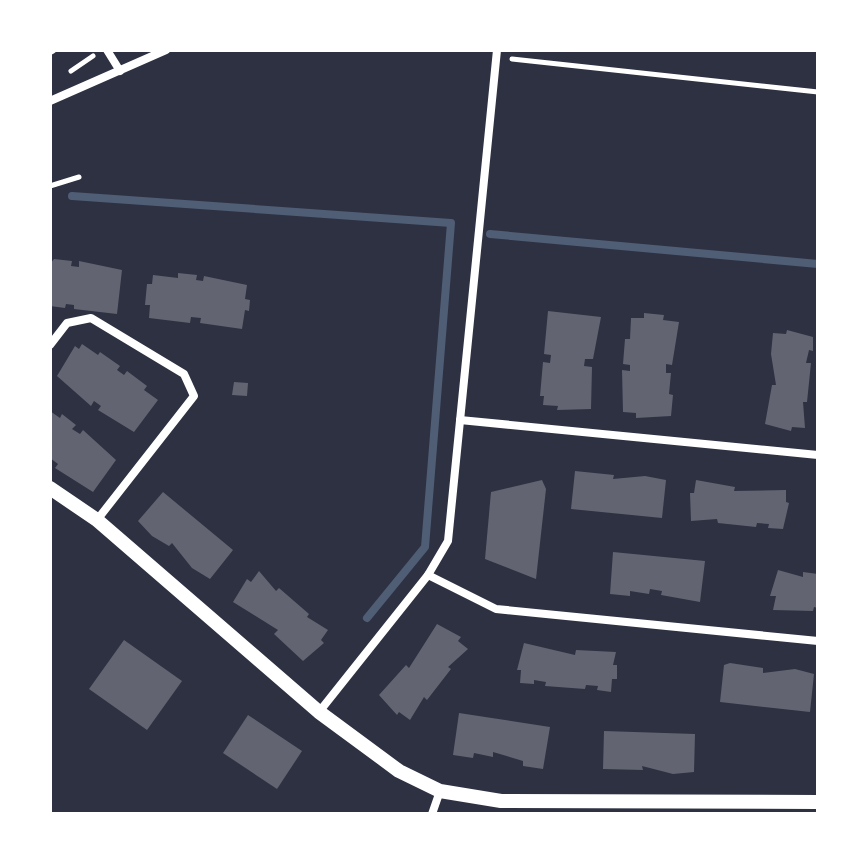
<svg xmlns="http://www.w3.org/2000/svg" width="868" height="864" font-family="Roboto,sans-serif">
<style>
.lines{fill:none;stroke-linecap:round;stroke-linejoin:round}
.stream{stroke:#4f5d75;stroke-width:8}
.building{fill:#626471}
.path{stroke:#fff;stroke-width:5}
.minor{stroke:#fff;stroke-width:8}
.tertiary{stroke:#fff;stroke-width:14}
</style>
<rect width="100%" height="100%" fill="#2d3142"/>
<g class="lines">
<g class="stream">
<path d="M72,196L451,223L425,547L367,618"/>
<path d="M490,234L818,264"/>
</g>
</g>
<g class="building">
<path d="M54,259L72,261L71,266L79,267V261L122,270L117,314L74,309V305L66,304L65,308L50,306V264Z"/>
<path d="M178,273L197,275L196,280L203,281L204,276L247,285L245,299L250,300L249,311L245,310L242,329L200,323L201,318L191,317L190,323L149,318L150,305H145L147,284H152L153,275L178,278Z"/>
<path d="M548,311L601,317L593,359H585L584,366L592,367L591,409L557,410L558,406L543,405L544,396H540L543,362L550,363L551,355L544,354Z"/>
<path d="M644,313L664,315L663,320L679,322L672,365L666,364V373H671L669,394L673,395L671,416L636,418V413L623,412L622,370L630,371V365L623,364L625,339H630L631,318H644Z"/>
<path d="M787,330L813,337V351L809,350L806,363H811L807,402H803L805,428L792,427L791,431L765,424L772,385H776L771,354L773,333L786,334Z"/>
<path d="M82,344L98,355L100,352L120,366L117,370L124,375L127,371L147,386L144,390L158,400L134,432L98,410L101,406L94,401L91,406L57,376L75,346L79,349Z"/>
<path d="M234,382L248,383L247,396L232,395Z"/>
<path d="M50,411L60,418L62,414L76,425L72,429L80,434L83,430L116,460L93,492L55,468L58,464L50,458Z"/>
<path d="M575,471L614,475L613,479L645,476L666,480L662,518L571,509Z"/>
<path d="M542,480L546,489L536,579L485,559L491,492Z"/>
<path d="M696,480L735,487L734,491L786,490V502L789,503L783,529L768,528L769,524L757,523L756,527L718,523L717,519L691,521L690,493H694Z"/>
<path d="M163,492L233,550L210,579L192,568L172,543L169,546L152,536L138,521Z"/>
<path d="M613,552L705,561L700,602L661,595L662,591L650,589L649,594L630,591V596L610,594Z"/>
<path d="M778,570L803,577V572L818,574V608L814,607L813,611L773,610L776,596H770Z"/>
<path d="M259,571L276,591L279,588L309,614L307,617L328,630L321,640L324,643L303,661L274,634L278,630L233,602L247,579L251,582Z"/>
<path d="M437,624L461,637L458,641L468,649L448,667L451,669L427,700L424,697L410,720L399,712L397,715L379,695L406,665L409,668Z"/>
<path d="M124,640L182,681L147,730L89,689Z"/>
<path d="M524,643L575,655L576,650L616,652L613,665H617V679H612L611,692L597,690L598,686L586,685L585,689L545,686L546,682L534,680V684L520,683L521,670H517Z"/>
<path d="M730,663L763,668V673L795,669L814,674L810,712L720,702L724,665Z"/>
<path d="M459,713L550,727L543,769L523,766V761L493,752V757L474,753L473,758L453,755Z"/>
<path d="M248,715L302,751L277,789L223,753Z"/>
<path d="M604,731L695,734L694,772L673,774L642,766L643,770L603,769Z"/>
</g>
<g class="lines">
<g class="path">
<path d="M512,59L818,92"/>
<path d="M71,71L93,56"/>
<path d="M50,186L79,177"/>
</g>
<g class="minor">
<path d="M107,50L120,71"/>
<path d="M50,51L52,50"/>
<path d="M50,101L166,50"/>
<path d="M50,345L67,323L91,318L184,374L194,396L97,520"/>
<path d="M460,420L818,455"/>
<path d="M428,575L496,609L818,641"/>
<path d="M319,712L428,575L448,541L497,50"/>
<path d="M432,814L440,791"/>
</g>
<path class="tertiary" d="M50,488L97,520L319,712L399,771L440,791L501,801L818,802"/>
</g>
<rect width="868" height="864" fill="none" stroke="#ffffff" stroke-width="104"/>
</svg>
